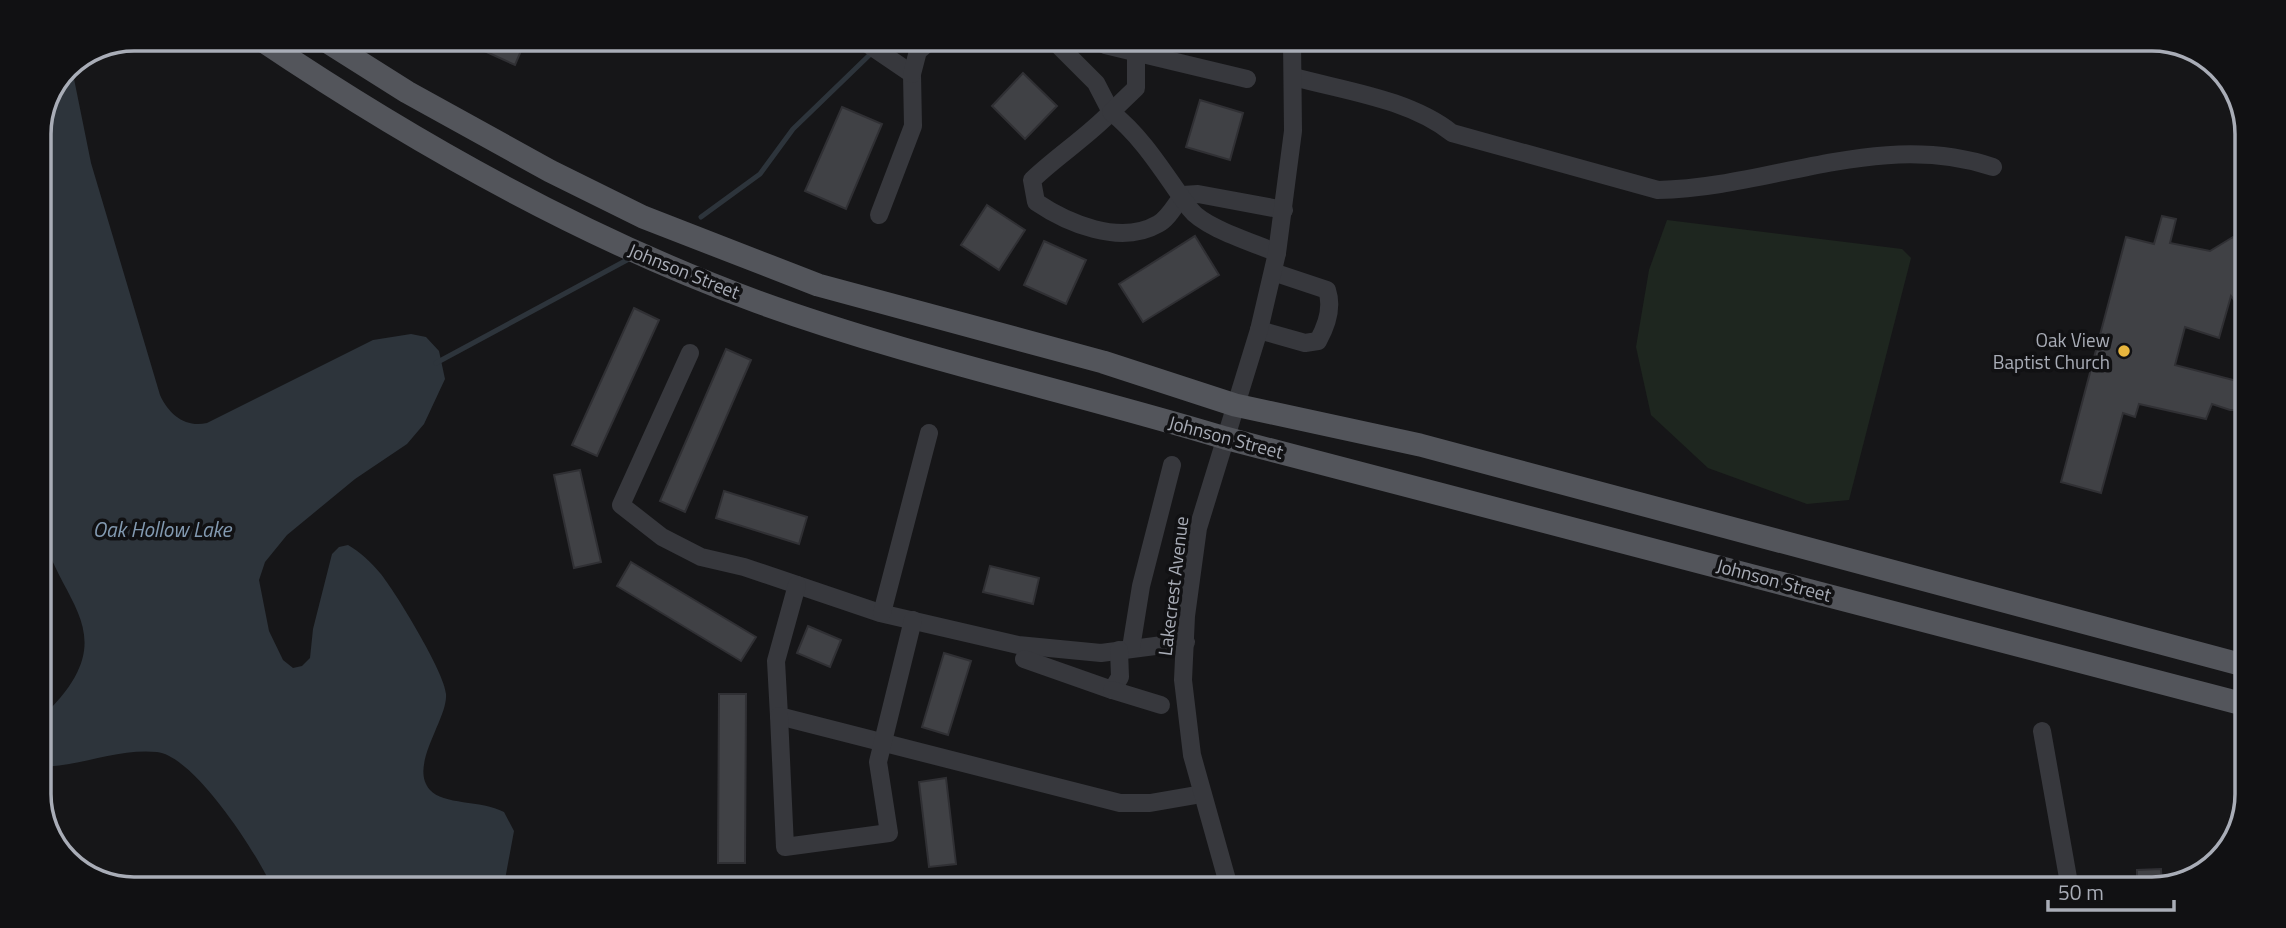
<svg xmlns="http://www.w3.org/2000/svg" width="2286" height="928" font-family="'Titillium Web',sans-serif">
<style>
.green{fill:#1e261f}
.water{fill:#2d343b}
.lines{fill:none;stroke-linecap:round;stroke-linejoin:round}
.stream{stroke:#2d343b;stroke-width:5}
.building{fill:#404145;stroke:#303034;stroke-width:2}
.minor{stroke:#37383d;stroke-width:18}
.major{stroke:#53555b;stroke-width:23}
.poi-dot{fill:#e8b63e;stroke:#111113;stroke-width:2.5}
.labels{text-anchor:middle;stroke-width:7;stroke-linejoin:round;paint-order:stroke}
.street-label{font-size:19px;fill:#a9adb7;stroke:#111113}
.poi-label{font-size:19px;fill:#a9adb7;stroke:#111113;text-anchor:end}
.water-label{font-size:21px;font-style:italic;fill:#8299b0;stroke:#111113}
.rim{fill:none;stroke:#a9adb7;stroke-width:3.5}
</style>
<rect width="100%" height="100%" fill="#161618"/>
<path class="green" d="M1667,220L1902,249L1911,258L1849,500L1807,504L1708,468L1651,415L1636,347L1649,270Z"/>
<path class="water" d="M71,64L91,163L160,395C169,415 186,428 207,423L373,340L411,334L426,337L439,351L445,379L424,424L407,444L355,479L287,535L265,562L259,580L269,631L283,660L293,668L302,666L310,658L313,629L332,554L339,547L348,545C360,552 371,562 380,573C395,591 445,673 446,694C448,719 408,766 430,790C443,805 481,800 504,812L514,831L504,885H271C256,852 194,756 157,752C118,748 78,767 39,767V720C139,627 44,600 39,508C37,485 46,462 47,439C48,421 44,403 39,386V128L67,66Z"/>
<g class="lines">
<g class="stream">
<path d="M701,217L760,174L793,129L885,40"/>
<path d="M436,363L627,260"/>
</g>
</g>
<g class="building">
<path d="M458,39H526L515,65Z"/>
<path d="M1023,73L1057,106L1025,139L992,106Z"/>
<path d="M1200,100L1243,113L1230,160L1186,147Z"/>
<path d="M842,107L882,124L846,209L805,191Z"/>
<path d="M987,205L1025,230L999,270L961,245Z"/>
<path d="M2162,216L2176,219L2170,243L2210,251L2233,237L2246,258V316L2231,296L2219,338L2185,327L2175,365L2245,383V410H2230L2212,404L2206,419L2139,404L2135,417L2123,413L2101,493L2061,482L2126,237L2154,244Z"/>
<path d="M1195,236L1219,275L1143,322L1119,284Z"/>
<path d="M1044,241L1086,260L1066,304L1024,285Z"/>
<path d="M634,308L659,320L597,456L572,445Z"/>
<path d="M726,349L751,360L685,512L660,501Z"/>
<path d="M580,470L601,562L574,568L554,475Z"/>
<path d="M724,491L807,517L799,544L716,518Z"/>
<path d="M631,562L756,637L741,661L617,586Z"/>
<path d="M990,566L1039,578L1033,604L983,592Z"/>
<path d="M808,626L841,640L830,667L797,653Z"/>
<path d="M944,653L971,661L948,735L922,727Z"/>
<path d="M719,694H746L745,863H718Z"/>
<path d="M946,778L956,864L929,867L919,782Z"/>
<path d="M2161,869L2162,887L2137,889V870Z"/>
</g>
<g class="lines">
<g class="minor">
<path d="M862,40L912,74L913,126L879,215"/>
<path d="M1054,41L1096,83L1111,112C1087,137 1057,156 1032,180L1036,202C1067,223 1120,246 1158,224C1168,219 1176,204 1183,195L1198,194L1284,210"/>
<path d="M1105,45L1247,79"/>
<path d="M1136,52V88L1111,112C1144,138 1165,175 1190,209C1204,228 1255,243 1277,253"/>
<path d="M912,74L918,51L930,41"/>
<path d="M1294,77C1345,91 1409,99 1452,133L1658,190C1770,188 1880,129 1993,167"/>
<path d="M1259,330L1305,343L1318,341C1327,325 1333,308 1327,290L1273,272"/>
<path d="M690,353L621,505L662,537L701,557L744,567L880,613L1018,645L1101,653L1186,642"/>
<path d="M797,585L776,661L779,716L1120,803H1150L1202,794"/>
<path d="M882,613L929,433"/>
<path d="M1131,648L1141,586L1172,465"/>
<path d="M1024,659L1112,690L1120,677L1119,650"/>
<path d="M1112,690L1161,705"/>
<path d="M779,716L785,847L889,833L878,762L913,620"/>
<path d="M2042,731L2070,889"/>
<path d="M1229,887L1192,755L1183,680L1186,616L1198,528L1259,330L1277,253L1293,131L1292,41"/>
</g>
<g class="major">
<path d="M260,39C416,144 581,237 758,302C910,357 1070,391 1225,438L2243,704"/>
<path d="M323,39L407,92L550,171L643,217L818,285L1103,362L1235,405L1420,445L2243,665"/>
</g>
</g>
<circle class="poi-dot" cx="2124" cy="351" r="7"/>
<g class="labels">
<g class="street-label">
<text transform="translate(684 271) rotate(22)" y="7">Johnson Street</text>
<text transform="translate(1226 437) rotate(15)" y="7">Johnson Street</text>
<text transform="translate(1774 580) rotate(15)" y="7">Johnson Street</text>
<text transform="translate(1173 586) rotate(-83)" y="7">Lakecrest Avenue</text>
</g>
<g class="poi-label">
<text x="2110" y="347">Oak View<tspan x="2110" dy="22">Baptist Church</tspan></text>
</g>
<g class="water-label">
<text x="162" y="537">Oak Hollow Lake</text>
</g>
</g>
<path d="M0 0H2286V928H0ZM134 51H2152A83 83 0 0 1 2235 134V794A83 83 0 0 1 2152 877H134A83 83 0 0 1 51 794V134A83 83 0 0 1 134 51Z" fill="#111113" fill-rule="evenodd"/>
<path class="rim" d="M134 51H2152A83 83 0 0 1 2235 134V794A83 83 0 0 1 2152 877H134A83 83 0 0 1 51 794V134A83 83 0 0 1 134 51Z"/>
<path d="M2048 900v10h126v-10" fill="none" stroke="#a9adb7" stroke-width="3.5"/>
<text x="2058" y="900" font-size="21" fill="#a9adb7" stroke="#111113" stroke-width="5" paint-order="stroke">50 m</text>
</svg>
